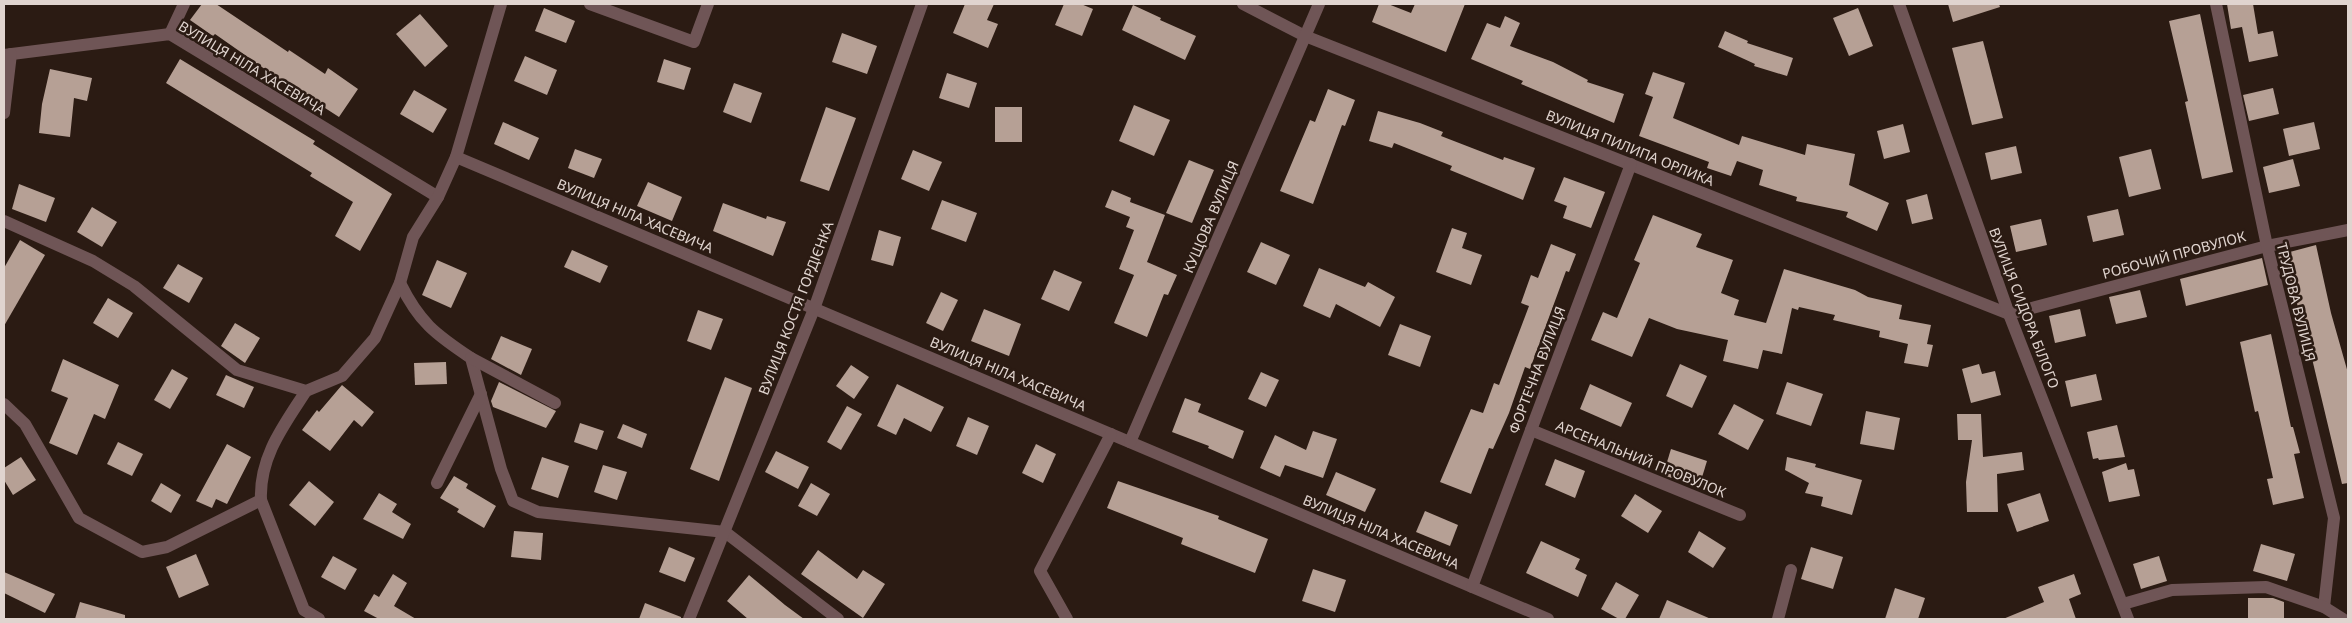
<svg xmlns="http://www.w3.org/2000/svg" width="2352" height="623" font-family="'Noto Sans',sans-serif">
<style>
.building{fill:#b6a095}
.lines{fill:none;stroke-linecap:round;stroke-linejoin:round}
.minor{stroke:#6f5556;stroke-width:12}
.labels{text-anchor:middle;stroke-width:5;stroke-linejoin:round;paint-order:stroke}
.street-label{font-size:14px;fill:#e0d4cf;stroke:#2b1b13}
</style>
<rect width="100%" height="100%" fill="#2b1b13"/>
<g class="building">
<path d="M202,4H216L288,52L289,50L325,74L328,68L358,89L339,117L269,72L215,34L213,36L190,20Z"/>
<path d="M965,4H994L987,20L998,24L988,48L953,33Z"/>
<path d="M1064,4H1081L1093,9L1082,36L1055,25Z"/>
<path d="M1379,4H1388L1411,13L1415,4H1465L1446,52L1372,22Z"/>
<path d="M1948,4H1999L2000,7L1953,22Z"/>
<path d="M2227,4H2253L2258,34L2273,31L2278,56L2249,62L2242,27L2231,29Z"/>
<path d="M1133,5L1161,18L1160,20L1196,36L1185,60L1122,30Z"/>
<path d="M544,8L575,21L566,43L535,31Z"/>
<path d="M1858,8L1873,46L1849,56L1833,18Z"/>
<path d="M420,14L448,46L425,67L396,34Z"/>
<path d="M2200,14L2233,172L2202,179L2185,102L2188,101L2169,21Z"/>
<path d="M1505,16L1520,23L1510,46L1553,62L1588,80L1587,82L1624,94L1614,123L1521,84L1523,81L1471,59L1487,23L1500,28Z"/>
<path d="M1725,31L1748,41L1747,43L1793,58L1787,76L1754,66L1755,64L1718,47Z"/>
<path d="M842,33L877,46L867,74L832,62Z"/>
<path d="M1983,41L2003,118L1972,125L1952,48Z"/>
<path d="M525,56L557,70L547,95L514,81Z"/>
<path d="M180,59L315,141L313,144L392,194L360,251L335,236L353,202L310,176L312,173L166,83Z"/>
<path d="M664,59L691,68L684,90L657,82Z"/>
<path d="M50,69L92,78L87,101L74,98L70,137L39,133L42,104Z"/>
<path d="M1653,72L1685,83L1673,118L1739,145L1742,136L1805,155L1807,144L1855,154L1849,185L1889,203L1877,231L1846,217L1848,212L1796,201L1797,197L1759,185L1763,170L1737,161L1731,176L1707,168L1709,162L1639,136L1653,97L1645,94Z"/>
<path d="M947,73L977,83L969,108L939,98Z"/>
<path d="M734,83L762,93L751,123L723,112Z"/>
<path d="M2273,88L2279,114L2249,121L2243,95Z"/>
<path d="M1328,89L1355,100L1345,126L1342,125L1313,204L1280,191L1310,120L1315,122Z"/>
<path d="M414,90L447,109L433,133L400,114Z"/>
<path d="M1134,105L1170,120L1154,156L1119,141Z"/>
<path d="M826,107L856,118L829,191L800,181Z"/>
<rect x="995" y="107" width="27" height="35"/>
<path d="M1378,111L1420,123L1443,132L1441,136L1503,160L1504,157L1535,168L1523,200L1450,170L1452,166L1394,143L1392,148L1369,141Z"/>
<path d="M503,122L539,138L529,160L494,144Z"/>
<path d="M2314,122L2320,149L2289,156L2283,129Z"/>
<path d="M1903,124L1910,152L1884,159L1877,131Z"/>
<path d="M2016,146L2022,173L1991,180L1985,153Z"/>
<path d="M575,149L602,159L594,178L568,168Z"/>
<path d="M2151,149L2161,189L2129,197L2119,157Z"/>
<path d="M913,150L942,162L929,191L901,179Z"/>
<path d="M2293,159L2300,186L2269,193L2263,167Z"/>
<path d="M1189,160L1214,170L1192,223L1166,213Z"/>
<path d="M1564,177L1605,192L1591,228L1563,218L1567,206L1554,201Z"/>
<path d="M648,182L682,197L672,221L637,206Z"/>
<path d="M19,184L55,198L46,222L12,209Z"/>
<path d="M1112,190L1131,198L1130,202L1165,215L1147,262L1177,275L1168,295L1164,294L1147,337L1114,323L1134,275L1119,269L1134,230L1126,227L1130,217L1105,207Z"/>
<path d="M1927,194L1933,219L1912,224L1906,200Z"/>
<path d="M942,200L977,213L966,242L931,229Z"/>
<path d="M723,203L766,219L767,216L786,222L773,256L713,231Z"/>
<path d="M92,207L117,222L102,247L77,232Z"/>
<path d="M2118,209L2124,235L2093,242L2087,216Z"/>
<path d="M1653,215L1702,234L1696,247L1733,260L1721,293L1739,300L1734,315L1766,323L1784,269L1855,290L1868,297L1902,305L1899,319L1931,325L1927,344L1933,345L1928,367L1904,363L1908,344L1879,337L1880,331L1833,320L1835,315L1799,307L1798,310L1792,308L1782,354L1763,350L1758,369L1723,361L1728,340L1677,329L1649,318L1632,357L1591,340L1603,312L1617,318L1640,263L1634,260Z"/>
<path d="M2041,219L2047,245L2016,252L2010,226Z"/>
<path d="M1452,228L1467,233L1462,248L1482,255L1471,285L1436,272Z"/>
<path d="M879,230L901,237L893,266L871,260Z"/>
<path d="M20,240L45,255L4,326V268Z"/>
<path d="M1261,242L1290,255L1276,285L1247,272Z"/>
<path d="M1551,244L1576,254L1569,272L1566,271L1530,369L1525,367L1509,413L1493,449L1489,448L1471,494L1440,482L1471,409L1483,413L1494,383L1499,385L1529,306L1521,303L1531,275L1538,278Z"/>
<path d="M2316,245L2331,313L2348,373V483L2342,484L2309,346L2290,279L2284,281L2278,255Z"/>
<path d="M572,250L608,266L600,283L564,267Z"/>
<path d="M2262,258L2268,285L2186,306L2180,279Z"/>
<path d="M437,260L467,273L451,308L422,295Z"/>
<path d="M178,264L203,278L189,303L163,288Z"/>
<path d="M1319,268L1365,287L1368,282L1395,297L1380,327L1336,304L1330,318L1303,306Z"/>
<path d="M1054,270L1082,282L1069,311L1041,299Z"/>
<path d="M2140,290L2147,317L2116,324L2109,297Z"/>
<path d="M941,292L958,300L943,331L926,323Z"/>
<path d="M108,298L133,313L118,338L93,323Z"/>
<path d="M984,309L1021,324L1009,356L971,341Z"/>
<path d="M2080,309L2086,336L2055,343L2049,316Z"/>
<path d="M698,310L723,319L711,350L687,341Z"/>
<path d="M235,323L260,338L245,363L221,346Z"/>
<path d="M1400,324L1431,336L1420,367L1388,355Z"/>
<path d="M2271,334L2291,427H2293L2300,453L2294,454L2304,498L2273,505L2267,479L2273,478L2258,411L2255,412L2240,342Z"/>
<path d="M501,336L532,349L521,375L491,359Z"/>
<path d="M63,359L119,385L105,419L94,414L77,455L49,443L68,398L51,391Z"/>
<path d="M446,362L447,384L415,385L414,363Z"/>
<path d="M1680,364L1707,376L1692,408L1666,396Z"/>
<path d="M1979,364L1982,374L1995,371L2001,395L1971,403L1962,369Z"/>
<path d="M851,365L869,377L854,399L836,386Z"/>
<path d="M172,369L188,378L170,409L154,400Z"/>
<path d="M1261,372L1279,380L1266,407L1248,399Z"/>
<path d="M2096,374L2102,400L2071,407L2065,381Z"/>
<path d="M226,375L254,387L244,408L216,395Z"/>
<path d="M725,377L752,388L719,481L690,469Z"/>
<path d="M499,382L556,411L546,428L493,407L491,401Z"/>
<path d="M1787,382L1823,394L1811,426L1776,414Z"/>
<path d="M897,384L944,407L931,432L904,418L896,435L877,426Z"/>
<path d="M1590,384L1632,403L1621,427L1580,409Z"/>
<path d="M342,385L374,412L362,427L354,420L330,451L302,430L317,410L319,412Z"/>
<path d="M1185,398L1201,404L1198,412L1244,431L1233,459L1208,448L1209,446L1172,432Z"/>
<path d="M1734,404L1764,420L1748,450L1718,434Z"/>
<path d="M847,406L862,414L841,450L827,442Z"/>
<path d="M1866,411L1900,418L1894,450L1860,444Z"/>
<path d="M1957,414H1981L1983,457L2022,452L2024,470L1997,474L1998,512H1967L1966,482L1972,440H1958Z"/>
<path d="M968,417L989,426L977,455L956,446Z"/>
<path d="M580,423L604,431L597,450L574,442Z"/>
<path d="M623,424L647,434L642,448L617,438Z"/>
<path d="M2117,425L2125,457L2099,460L2098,458L2093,459L2087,432Z"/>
<path d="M1313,431L1337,439L1323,478L1285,465L1280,477L1260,468L1275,435L1306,450Z"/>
<path d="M118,442L143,454L132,476L107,464Z"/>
<path d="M227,444L251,457L227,504L216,499L212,508L196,501Z"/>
<path d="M1036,444L1056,454L1043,483L1022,473Z"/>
<path d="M1671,449L1707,461L1699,487L1663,475Z"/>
<path d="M776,451L809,467L798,489L765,472Z"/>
<path d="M21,457L36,480L13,495L4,480V468Z"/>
<path d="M542,457L569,466L558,498L531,489Z"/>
<path d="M1787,457L1816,464L1815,467L1862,480L1852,515L1821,506L1823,497L1805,493L1809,483L1785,470Z"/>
<path d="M1555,459L1585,471L1575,498L1545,485Z"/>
<path d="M2126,463L2128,470L2134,469L2140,496L2109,502L2102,472Z"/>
<path d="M603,465L627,472L617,500L594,492Z"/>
<path d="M1336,472L1376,489L1365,512L1326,495Z"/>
<path d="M454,476L468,484L466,488L496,506L484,528L457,512L459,509L440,498Z"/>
<path d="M309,481L334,502L315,526L289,505Z"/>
<path d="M1118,481L1219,516L1218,519L1268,539L1255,573L1181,544L1183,538L1107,508Z"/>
<path d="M161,483L181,495L171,513L151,501Z"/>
<path d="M811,483L830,494L817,516L798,506Z"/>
<path d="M379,493L397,504L392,512L411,524L403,539L363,519Z"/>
<path d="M2040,493L2049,521L2017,532L2007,504Z"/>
<path d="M1635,494L1662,511L1648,533L1621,516Z"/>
<path d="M1425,511L1458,525L1450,546L1416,532Z"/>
<path d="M514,531L543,533L541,560L511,557Z"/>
<path d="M1699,531L1726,548L1713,568L1688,552Z"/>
<path d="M1541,541L1580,559L1575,569L1587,575L1578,597L1526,573Z"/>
<path d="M2261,544L2295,554L2287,581L2253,571Z"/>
<path d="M669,547L695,558L685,582L659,572Z"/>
<path d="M1811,547L1843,557L1833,589L1801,579Z"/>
<path d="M818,550L857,579L863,570L885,584L863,618L801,574Z"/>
<path d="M196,554L209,585L179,598L166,567Z"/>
<path d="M333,556L357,569L345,590L321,577Z"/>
<path d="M2159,556L2167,581L2141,589L2133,564Z"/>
<path d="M1313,569L1346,580L1335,612L1302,601Z"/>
<path d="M4,572L55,594L45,613L4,593Z"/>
<path d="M393,574L407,583L394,606L416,619H379L364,611L374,594L379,597Z"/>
<path d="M2074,574L2081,594L2069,599L2076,619H2003L2044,602L2038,587Z"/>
<path d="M749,575L785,605L804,619H748L727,601Z"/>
<path d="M1616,582L1639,595L1625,619H1619L1601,609Z"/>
<path d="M1895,588L1925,598L1918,619H1885Z"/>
<path d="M2248,598H2273L2284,602V619H2248Z"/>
<path d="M1667,600L1711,619H1659Z"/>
<path d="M80,602L125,615V619H75Z"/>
<path d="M645,603L681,617V619H639Z"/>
</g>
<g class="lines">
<g class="minor">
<path d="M590,4L694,42L708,4"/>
<path d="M1243,4L1305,36L2009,314L2267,246L2348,230"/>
<path d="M1899,4L2009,314L2128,619"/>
<path d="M2216,4L2267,246L2334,518L2324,607"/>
<path d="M170,34L184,4"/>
<path d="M4,55L170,34L438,197"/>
<path d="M4,113L11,54"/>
<path d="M456,157L1548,619"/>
<path d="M4,221L93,261L134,286L237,370L306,391L342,376L375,338L400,283L413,237L438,197L456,157L501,4"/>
<path d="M400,283C419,322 435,334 471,358L501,469L513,501L538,512L725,532L838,619"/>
<path d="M471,358L555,403"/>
<path d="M306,391C284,425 259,457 261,500L304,610L319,619"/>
<path d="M4,404L25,424L79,518L142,552L167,547L261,500"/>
<path d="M1531,430L1740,515"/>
<path d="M1130,442L1319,4"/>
<path d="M437,483L481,394"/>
<path d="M1472,587L1631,164"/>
<path d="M2123,604L2172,590L2266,587L2324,607L2343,619"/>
<path d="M689,619L814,309L922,4"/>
<path d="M1067,619L1040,571L1111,434"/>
<path d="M1778,619L1791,570"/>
</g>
</g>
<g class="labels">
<g class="street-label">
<text transform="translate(252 68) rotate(31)" y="5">ВУЛИЦЯ НІЛА ХАСЕВИЧА</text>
<text transform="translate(1630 148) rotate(22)" y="5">ВУЛИЦЯ ПИЛИПА ОРЛИКА</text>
<text transform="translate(635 216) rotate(23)" y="5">ВУЛИЦЯ НІЛА ХАСЕВИЧА</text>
<text transform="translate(1211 217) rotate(-67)" y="5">КУЩОВА ВУЛИЦЯ</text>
<text transform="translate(2174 255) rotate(-15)" y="5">РОБОЧИЙ ПРОВУЛОК</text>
<text transform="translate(2296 302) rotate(76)" y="5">ТРУДОВА ВУЛИЦЯ</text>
<text transform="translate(796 308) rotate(-69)" y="5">ВУЛИЦЯ КОСТЯ ГОРДІЄНКА</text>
<text transform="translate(2024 308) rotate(69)" y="5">ВУЛИЦЯ СИДОРА БІЛОГО</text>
<text transform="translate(1537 370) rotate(-69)" y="5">ФОРТЕЧНА ВУЛИЦЯ</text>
<text transform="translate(1008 374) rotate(23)" y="5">ВУЛИЦЯ НІЛА ХАСЕВИЧА</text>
<text transform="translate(1641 459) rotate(22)" y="5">АРСЕНАЛЬНИЙ ПРОВУЛОК</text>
<text transform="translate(1381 532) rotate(23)" y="5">ВУЛИЦЯ НІЛА ХАСЕВИЧА</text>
</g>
</g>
<rect width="2352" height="623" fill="none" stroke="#e0d4cf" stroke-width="10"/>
</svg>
